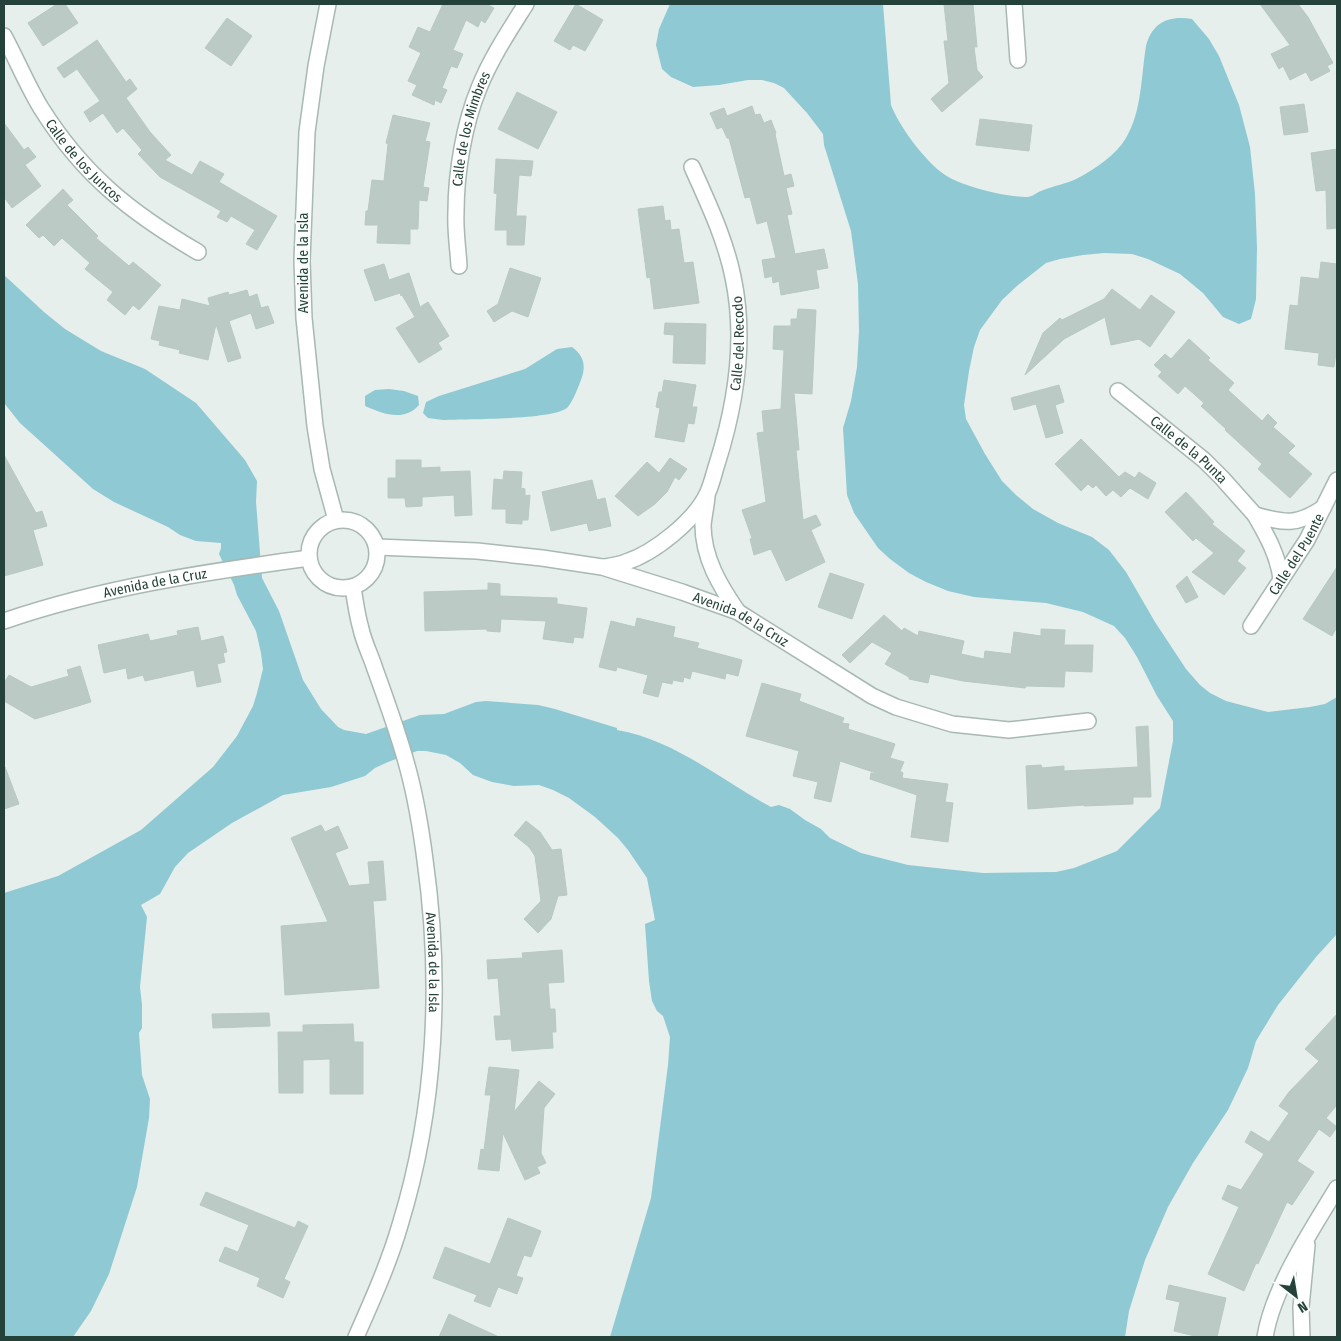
<svg xmlns="http://www.w3.org/2000/svg" width="1341" height="1341" font-family="'Fira Sans Condensed',sans-serif">
<style>
.water{fill:#8ec9d4}
.building{fill:#bbcac4;stroke:#b8c9c2}
.lines{fill:none;stroke-linecap:round;stroke-linejoin:round}
.minor-casing{stroke:#a8b8b2;stroke-width:18}
.minor{stroke:#fff;stroke-width:15}
.labels{text-anchor:middle;stroke-width:4;stroke-linejoin:round;paint-order:stroke}
.street-label{font-size:14px;fill:#24423a;stroke:#f7fbf9}
</style>
<rect width="100%" height="100%" fill="#e6efeb"/>
<g class="water">
<path d="M670,4H883L891,105C899,126 923,158 941,172C958,186 1005,197 1027,197C1032,197 1036,193 1041,191C1055,185 1065,185 1080,177C1096,168 1116,155 1126,138C1142,111 1141,77 1146,46C1152,23 1168,15 1192,19L1209,39L1219,56L1239,105L1250,147L1255,194L1257,248L1256,299L1251,319L1239,324L1223,317L1203,293L1180,274L1148,259L1132,254L1104,253L1083,255L1060,259L1046,263L1018,285L1002,300L980,330L974,347L969,371L964,405L966,419L985,454L1002,481L1016,495L1033,509L1058,523L1092,537L1109,550L1126,572L1155,622L1186,669L1200,685L1210,693L1226,701L1268,712L1310,707L1325,704L1337,697V934L1316,957L1278,1005L1256,1041L1248,1068L1228,1110L1193,1163L1168,1207L1145,1260L1129,1311L1125,1337H610L651,1198L668,1065L670,1037L663,1016L657,1011L652,1001L649,981L645,924L655,920L647,878L628,850L618,838L595,817L569,798L553,790L539,785L514,786L492,782L473,775L460,763L446,755L426,751H417L388,762L375,768L365,776L331,787L283,795L232,823L188,853L175,867L160,894L141,905L147,917L140,987L142,1005V1028L139,1033L142,1075L150,1099L149,1118L137,1187L109,1274L91,1311L73,1337H4V893L58,876L141,830L213,767L237,736L253,706L257,693L263,669L261,653L256,631L237,595L234,585L219,554L221,548V543L196,541L180,535L168,527L114,502L93,489L20,423L4,403V275L44,312L65,329L101,351L145,369L196,403L245,460L257,481L256,502L262,578L279,611L303,680L321,709L338,727L344,730L366,734L420,715L444,714L476,702L486,701L538,705L555,709L617,728V730C675,740 721,780 771,807L779,805L790,809L805,820L821,829L830,838L861,853L908,865L983,873L1056,872L1074,868L1117,851L1160,808L1173,741V721L1157,696L1137,657L1125,638L1114,626L1083,612L1046,603L974,597L948,591L926,582L909,573L890,559L878,548L854,513L847,495L843,428L851,401L857,367L859,331L858,284L851,231L824,145L823,134L807,113L784,88L774,83L762,80H748L719,85L693,87L671,77L662,69L656,45L659,29Z"/>
<path d="M572,347C583,355 586,364 582,377C579,385 573,402 567,408C552,420 466,419 443,420L428,418L423,413L426,402L439,396L525,369L557,349Z"/>
<path d="M389,389L404,391L418,396L419,405C404,422 383,414 365,406V396L375,390Z"/>
</g>
<g class="building">
<path d="M57,4H65L78,23L43,46L28,23Z"/>
<path d="M443,4H486L494,8L485,23L481,20L478,27L466,20L453,50L463,54L457,68L451,66L442,88L447,90L441,103L435,100L434,105L412,95L417,85L408,81L421,53L409,47L418,27L430,32Z"/>
<path d="M576,4L603,20L585,51L573,45L570,50L554,41Z"/>
<path d="M944,4H973L977,47H974L977,70L983,77L942,112L931,99L949,83L944,41H948Z"/>
<path d="M1260,4H1298L1308,17L1333,63L1327,66L1330,71L1311,81L1306,72L1290,80L1283,66L1279,69L1271,54L1290,45Z"/>
<path d="M227,18L252,36L231,66L205,48Z"/>
<path d="M97,40L126,82L130,79L137,89L126,98L150,132L171,155L165,160L192,175L200,161L224,174L219,182L277,216L257,250L246,244L255,230L231,216L227,222L217,217L221,211L160,177L138,154L142,150L123,128L117,133L103,113L90,122L84,112L100,101L77,69L64,78L57,68Z"/>
<path d="M517,92L557,112L538,149L498,129Z"/>
<path d="M1304,104L1308,132L1284,135L1280,107Z"/>
<path d="M752,106L755,115L760,114L764,123L771,120L776,133L775,134L784,176L791,174L794,186L786,188L792,214L787,215L795,254L824,249L828,268L816,270L819,288L781,295L779,281L773,283L772,276L765,278L762,260L776,258L767,221L757,224L750,197L745,198L729,138H727L722,127L717,129L710,113L724,108L727,116Z"/>
<path d="M393,115L430,123L425,141L430,142L423,187L429,188L427,201L419,200L418,229H410V244L377,243L378,225H365L366,211H368L372,180L384,181L388,144L386,143Z"/>
<path d="M980,119L1032,125L1029,151L976,145Z"/>
<path d="M4,123L24,150L28,147L36,157L25,165L41,186L12,208L4,197Z"/>
<path d="M1337,149V228L1327,229L1326,190L1316,191L1311,153Z"/>
<path d="M496,159L533,161L531,176L519,175L516,216H526L524,245H507V230H495L497,194L494,193Z"/>
<path d="M63,189L73,200L67,205L98,236L96,238L129,266L133,262L161,285L139,310L133,305L125,315L107,300L113,292L85,269L90,263L62,238L54,246L43,235L39,238L26,225Z"/>
<path d="M663,206L665,221L670,220L671,230L679,229L684,263L693,262L699,303L654,309L650,277L647,278L638,209Z"/>
<path d="M1321,262L1337,264V345L1334,367L1318,365L1319,353L1285,349L1290,305L1298,306L1301,277L1319,279Z"/>
<path d="M384,264L389,280L409,273L420,307L428,302L449,336L438,343L442,349L419,363L396,328L415,317L402,295L401,296L400,293L375,301L364,270Z"/>
<path d="M510,268L541,278L528,317L512,311L494,322L487,311L498,304Z"/>
<path d="M1112,289L1140,310L1151,295L1175,312L1150,347L1139,339L1111,345L1105,317L1064,339L1025,375L1043,333L1060,318L1062,320L1104,299Z"/>
<path d="M247,290L249,297L257,294L261,308L268,306L274,323L256,329L251,313L229,321L241,358L228,362L216,324L208,360L179,353L180,350L159,345L160,341L151,339L159,306L180,310L182,299L210,306L208,298L228,292L229,295Z"/>
<path d="M798,309L816,310L812,394L794,393L799,450H796L803,520L816,515L821,525L811,530L825,562L786,581L771,549L754,555L750,539L752,538L742,510L766,502L757,433L764,432L762,411L781,409L784,350L773,349L774,326H791V319H797Z"/>
<path d="M665,323L706,324L705,364L673,363L674,335L664,334Z"/>
<path d="M1189,339L1210,358L1208,360L1234,383L1228,390L1262,421L1268,414L1277,423L1273,427L1295,446L1288,453L1312,474L1290,498L1258,469L1262,464L1225,430L1226,429L1201,406L1204,403L1185,386L1178,394L1158,376L1162,372L1154,365L1165,354L1171,359Z"/>
<path d="M664,380L696,385L692,407H697L694,424L688,423L684,442L655,437L660,408L656,407L659,392H662Z"/>
<path d="M1059,385L1064,402L1055,405L1063,433L1046,438L1036,404L1014,410L1011,398Z"/>
<path d="M1081,439L1119,477L1125,472L1135,478L1139,472L1156,483L1148,499L1130,488L1121,497L1113,490L1106,496L1096,485L1093,488L1088,484L1081,491L1055,464Z"/>
<path d="M4,455L36,513L42,511L47,526L33,530L43,565L4,576Z"/>
<path d="M670,458L687,469L679,480L675,477L667,492L655,504L638,516L615,496L647,462L659,473Z"/>
<path d="M396,460H421V468L440,467V472L470,471L472,515L455,516L454,495L422,497V506L406,507L405,498H388V478H396Z"/>
<path d="M504,471L522,472L521,488L525,489V496L530,495L528,520H522V524L506,523V509H492L494,479L503,480Z"/>
<path d="M592,480L597,500L605,498L611,526L589,531L587,523L551,531L542,492Z"/>
<path d="M1186,492L1214,522L1212,524L1245,551L1237,561L1246,568L1224,595L1192,572L1214,553L1196,538L1193,541L1165,512Z"/>
<path d="M1337,567V627L1332,636L1303,619Z"/>
<path d="M830,573L864,584L852,619L818,607Z"/>
<path d="M1187,576L1198,597L1186,603L1176,586Z"/>
<path d="M488,583L500,584V596L557,598V604L587,608L583,638L574,637L573,643L543,639L546,621L501,619L500,632L487,631V629L425,631L424,592L488,590Z"/>
<path d="M884,615L902,631L904,628L918,636L919,631L964,641L961,654L984,659L985,651L1011,654L1014,632L1041,636V629L1065,630L1064,645H1093L1092,672L1065,671L1064,687L1026,686L1025,688L963,681L930,674L928,683L909,679V677L885,664L892,653L872,642L850,663L842,655Z"/>
<path d="M637,618L675,627L673,637L699,643L697,648L742,660L738,676L726,673L725,679L692,671L690,679L684,677L683,682L673,680L672,684L662,682L658,697L643,693L648,675L617,667L616,671L599,667L611,621L635,627Z"/>
<path d="M198,627L201,641L223,636L227,652L223,653L225,662L217,664L221,682L197,687L194,670L145,681L143,675L128,679L126,668L104,673L98,645L148,634L150,641L178,635L177,631Z"/>
<path d="M80,666L91,702L35,719L4,701V683L9,675L31,687L69,676L67,670Z"/>
<path d="M762,683L801,694L799,701L844,718L842,723L849,724L848,729L895,744L890,758L904,762L900,771L903,773L902,778L948,784L945,802L953,803L948,842L911,837L917,795L870,779L871,773L882,775L840,761L831,802L814,798L818,782L793,776L799,751L746,736Z"/>
<path d="M1148,726L1151,797H1133V804L1084,806V805L1028,809L1026,766L1041,765L1042,768L1064,766V771L1138,767L1136,727Z"/>
<path d="M4,767H5L19,804L4,809Z"/>
<path d="M526,821L540,832L552,850L561,849L567,895L558,896L551,919L538,933L524,919L541,901L535,856L529,847L514,835Z"/>
<path d="M321,825L325,832L338,826L348,848L335,853L349,886L370,884L368,862L383,861L386,900L373,901L379,988L285,995L281,926L328,922L291,838Z"/>
<path d="M562,950L564,982L548,983L550,1009H555L556,1032H552L553,1048L512,1051L511,1039L496,1040L494,1016H501L498,978L488,979L487,960L523,958L522,953Z"/>
<path d="M269,1013L270,1026L213,1028L212,1014Z"/>
<path d="M1337,1014V1105L1326,1118L1337,1127L1330,1137L1319,1129L1297,1161L1314,1172L1292,1205L1287,1202L1258,1264L1256,1263L1244,1291L1208,1274L1239,1207L1222,1199L1228,1185L1241,1190L1264,1154L1245,1142L1251,1131L1269,1142L1289,1113L1279,1106L1289,1092L1319,1061L1305,1049Z"/>
<path d="M353,1024L354,1042H363V1094H330V1059L303,1060V1093H279L278,1032H303V1025Z"/>
<path d="M489,1067L519,1070L514,1112L539,1081L555,1094L544,1108L541,1153L546,1163L537,1167L540,1173L525,1180L503,1133L499,1171L478,1169L481,1149L484,1150L491,1095H485Z"/>
<path d="M206,1192L295,1228L298,1221L308,1226L284,1279L290,1282L283,1298L257,1286L260,1278L219,1261L225,1247L238,1252L249,1225L200,1205Z"/>
<path d="M508,1218L541,1231L531,1257L524,1255L516,1276L523,1278L517,1294L498,1287L490,1307L474,1301L477,1295L433,1278L445,1247L490,1264Z"/>
<path d="M1169,1285L1226,1298L1217,1337H1199L1174,1331L1180,1302L1166,1299Z"/>
<path d="M449,1314L464,1321L499,1337H439Z"/>
</g>
<g class="lines">
<g class="minor-casing">
<g id="minor">
<path d="M328,4L316,66L307,132L302,261L304,318L315,426L322,469L336,520"/>
<path d="M1014,4L1018,60"/>
<path id="s1" d="M4,36C17,60 27,85 41,108C83,175 131,213 198,252"/>
<path id="s2" d="M459,266C458,248 455,230 456,212C456,173 464,124 479,88C491,58 509,31 526,4"/>
<path id="s3" d="M1118,391L1204,460L1222,478L1255,515"/>
<path d="M707,497C706,506 704,516 703,525C703,558 720,586 738,612"/>
<circle cx="343" cy="554" r="34"/>
<path id="s4" d="M377,547L477,551L542,558L602,567L682,592L738,612L872,696L896,707L952,724L1009,730L1088,721"/>
<path id="s5" d="M604,567C611,566 619,565 626,562C654,553 696,520 708,492C712,483 714,473 717,464C736,404 746,338 733,277C725,238 708,203 692,167"/>
<path d="M1281,579C1278,555 1267,536 1255,515C1285,523 1296,526 1323,508"/>
<path id="s6" d="M353,587C355,601 357,615 361,629C364,643 371,656 375,669C387,702 399,735 408,769C416,799 421,829 425,860C442,981 436,1108 400,1225C389,1263 372,1301 356,1337"/>
<path id="s7" d="M4,621C103,587 206,572 309,558"/>
<path id="s8" d="M1251,626L1307,540L1337,480"/>
<path d="M1265,1337C1273,1288 1311,1231 1337,1188"/>
<path d="M1302,1337L1301,1307L1307,1245"/>
</g>
</g>
<use href="#minor" class="minor"/>
</g>
<g class="labels">
<g class="street-label">
<text dy="5" stroke="none"><textPath href="#s2" startOffset="139">Calle de los Mimbres</textPath></text>
<text dy="5" stroke="none"><textPath href="#s1" startOffset="149">Calle de los Juncos</textPath></text>
<text transform="translate(303 263) rotate(-90)" y="5">Avenida de la Isla</text>
<text dy="5" stroke="none"><textPath href="#s5" startOffset="285">Calle del Recodo</textPath></text>
<text dy="5" stroke="none"><textPath href="#s3" startOffset="92">Calle de la Punta</textPath></text>
<text dy="5" stroke="none"><textPath href="#s8" startOffset="85">Calle del Puente</textPath></text>
<text dy="5" stroke="none"><textPath href="#s7" startOffset="156">Avenida de la Cruz</textPath></text>
<text dy="5" stroke="none"><textPath href="#s4" startOffset="375">Avenida de la Cruz</textPath></text>
<text dy="5" stroke="none"><textPath href="#s6" startOffset="386">Avenida de la Isla</textPath></text>
</g>
</g>
<rect width="1341" height="1341" fill="none" stroke="#24423a" stroke-width="10"/>
<g transform="translate(1296 1296) rotate(149)" stroke="#f7fbf9" stroke-width="4" paint-order="stroke">
<path d="M0-4L9 19L0 12L-9 19Z" fill="#24423a"/>
<text y="-8" font-size="14" font-weight="bold" text-anchor="middle" fill="#24423a">N</text>
</g>
</svg>
